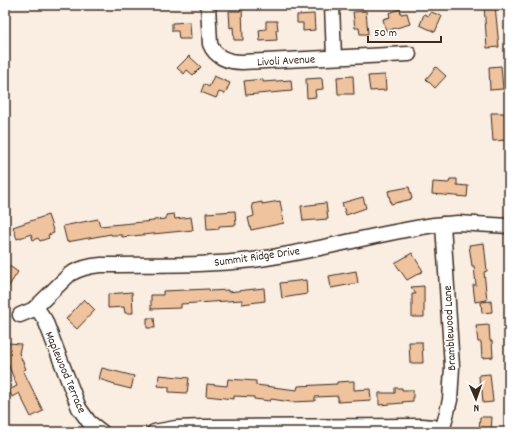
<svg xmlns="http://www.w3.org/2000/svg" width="514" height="437" font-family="Dekko,sans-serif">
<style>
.building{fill:#f0c39f;stroke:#3b2a1e}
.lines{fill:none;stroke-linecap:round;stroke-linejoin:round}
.minor-casing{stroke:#3b2a1e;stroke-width:17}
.minor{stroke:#fff;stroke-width:14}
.labels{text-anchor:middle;stroke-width:3;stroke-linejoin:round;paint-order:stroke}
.street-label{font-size:12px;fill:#3b2a1e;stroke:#fff}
</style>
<rect width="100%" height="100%" fill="#faede2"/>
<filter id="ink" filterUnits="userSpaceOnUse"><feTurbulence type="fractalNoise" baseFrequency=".025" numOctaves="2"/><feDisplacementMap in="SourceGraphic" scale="8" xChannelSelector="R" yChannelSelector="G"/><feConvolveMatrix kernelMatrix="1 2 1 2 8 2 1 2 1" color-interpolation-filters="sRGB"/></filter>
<g filter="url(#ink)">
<g class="building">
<path d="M484,5H495L499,47L487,48Z"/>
<path d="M242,6L243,40H234L233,27L230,28L229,11H240Z"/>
<path d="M400,9L401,14L407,13L410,24L386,31L383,19L390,17L389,13Z"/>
<path d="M366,11L368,34H360L359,28H355L353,12Z"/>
<path d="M431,12L442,16L435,32L420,25L424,14L429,16Z"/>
<path d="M314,14L315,30L303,31V23H297V15Z"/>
<path d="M266,21H277L278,30H276L277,40L260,41L259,30L266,29Z"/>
<path d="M190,22L191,39H179L178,31H172V23Z"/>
<path d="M189,56L201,67L193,75L187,70L184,74L177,68Z"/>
<path d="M501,66L503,89L490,90L489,67Z"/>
<path d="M436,67L446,76L435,88L426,79Z"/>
<path d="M385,75L386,90L370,91L368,76Z"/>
<path d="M214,76L230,83L225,94L219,92L216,98L201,92L204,84L209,87Z"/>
<path d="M353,76L354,94H338L337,77Z"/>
<path d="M322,78L323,89L315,90L316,97L307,98L306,79Z"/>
<path d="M263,79V82L291,80L292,91L246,95L244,81Z"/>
<path d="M491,113H505L506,140L493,141Z"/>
<path d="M450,179H457V185L468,186L467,197L432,194L433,182L449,183Z"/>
<path d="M409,187L412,199L391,204L388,191Z"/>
<path d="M363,197L366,208L346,215L342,203Z"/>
<path d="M280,201L284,223L251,230L248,218L254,216L252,204L262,202V204Z"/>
<path d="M326,203L328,219L303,221L301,206Z"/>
<path d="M235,211L236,225L219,226V229L207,230L206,213Z"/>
<path d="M174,214L175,219L191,217L193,230L122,237V235H111V234L67,242L63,226L98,219L100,226L154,221V220L166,219V215Z"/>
<path d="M48,215L54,233L48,235L49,238L40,241L38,238L33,240L31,234L17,239L13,227Z"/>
<path d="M484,243L487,271L484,272L487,300L475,302L473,285H476L474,266H472L469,245Z"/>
<path d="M412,253L423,271L407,280L395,263Z"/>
<path d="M5,263L18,272L5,292Z"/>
<path d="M356,271L358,283L331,288L329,276Z"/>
<path d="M306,280L307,294L282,298L280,283Z"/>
<path d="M424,286V317H412V294H416L411,287Z"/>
<path d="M264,288L265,301L242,304V300L181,304V308L151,309V295H163V291L209,289L210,291L228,290V292Z"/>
<path d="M132,292L133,313H125L124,307L108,308V294Z"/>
<path d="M84,299L95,310L77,329L66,319Z"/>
<path d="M491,301L492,312L482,313L481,302Z"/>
<path d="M147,318H154L155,328H147Z"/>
<path d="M489,325L490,341H492L493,357L482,358L481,342H478L476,326Z"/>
<path d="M409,342H422L423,363H410Z"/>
<path d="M8,343L21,344L19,353L26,369L23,370L43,411L31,417L19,393L12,397L9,390L17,386L6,359Z"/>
<path d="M102,368L134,376L131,389L115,385V384L99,379Z"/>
<path d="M490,374L493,402L483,403L482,390L480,391L479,375Z"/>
<path d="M159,375L189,378L187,393L169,392V387L158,386Z"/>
<path d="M228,379L256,381V385L297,390L298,386L337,384V382L354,381V390L370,389L371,400L338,402V396L315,397V401L291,402L271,399L270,401L254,399V397L234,396V399L206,396L207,384L227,386Z"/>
<path d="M395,388H402V390H413V401L402,402L403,403L379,405V393H395Z"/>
<path d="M480,417H492L491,432H479Z"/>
</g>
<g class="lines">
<g class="minor-casing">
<g id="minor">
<path d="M208,5L210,44C215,57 228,62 242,62L409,54"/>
<path d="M332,5L334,57"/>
<path d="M36,307L45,320L79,408L89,422L102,432"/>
<path d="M20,315L32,310L36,307L70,274C80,268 90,266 101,265C151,264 203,266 253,260C314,252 373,234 434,225L458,223L509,226"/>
<path d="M154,432L176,428L203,427L422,426L433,427L443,430"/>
<path d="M442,432L450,400L452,367L443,224"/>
</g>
</g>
<use href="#minor" class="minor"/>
</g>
</g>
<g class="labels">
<g class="street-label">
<text transform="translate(286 60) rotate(-3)" y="4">Livoli Avenue</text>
<text transform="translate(257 256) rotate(-8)" y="4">Summit Ridge Drive</text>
<text transform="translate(449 328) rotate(-93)" y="4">Bramblewood Lane</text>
<text transform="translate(66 372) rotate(67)" y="4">Maplewood Terrace</text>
</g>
</g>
<rect width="514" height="437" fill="none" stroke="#fff" stroke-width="20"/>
<rect x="10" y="10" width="494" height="417" fill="none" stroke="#3b2a1e" stroke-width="1.5" filter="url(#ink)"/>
<g transform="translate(476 399) rotate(178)" stroke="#ffffff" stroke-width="3" paint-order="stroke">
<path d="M0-3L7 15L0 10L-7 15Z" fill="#3b2a1e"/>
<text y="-6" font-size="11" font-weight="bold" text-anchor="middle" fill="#3b2a1e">N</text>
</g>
<path d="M368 36v6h73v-6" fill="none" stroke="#3b2a1e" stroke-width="2"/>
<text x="374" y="36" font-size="12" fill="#3b2a1e" stroke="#ffffff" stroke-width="3" paint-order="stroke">50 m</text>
</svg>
